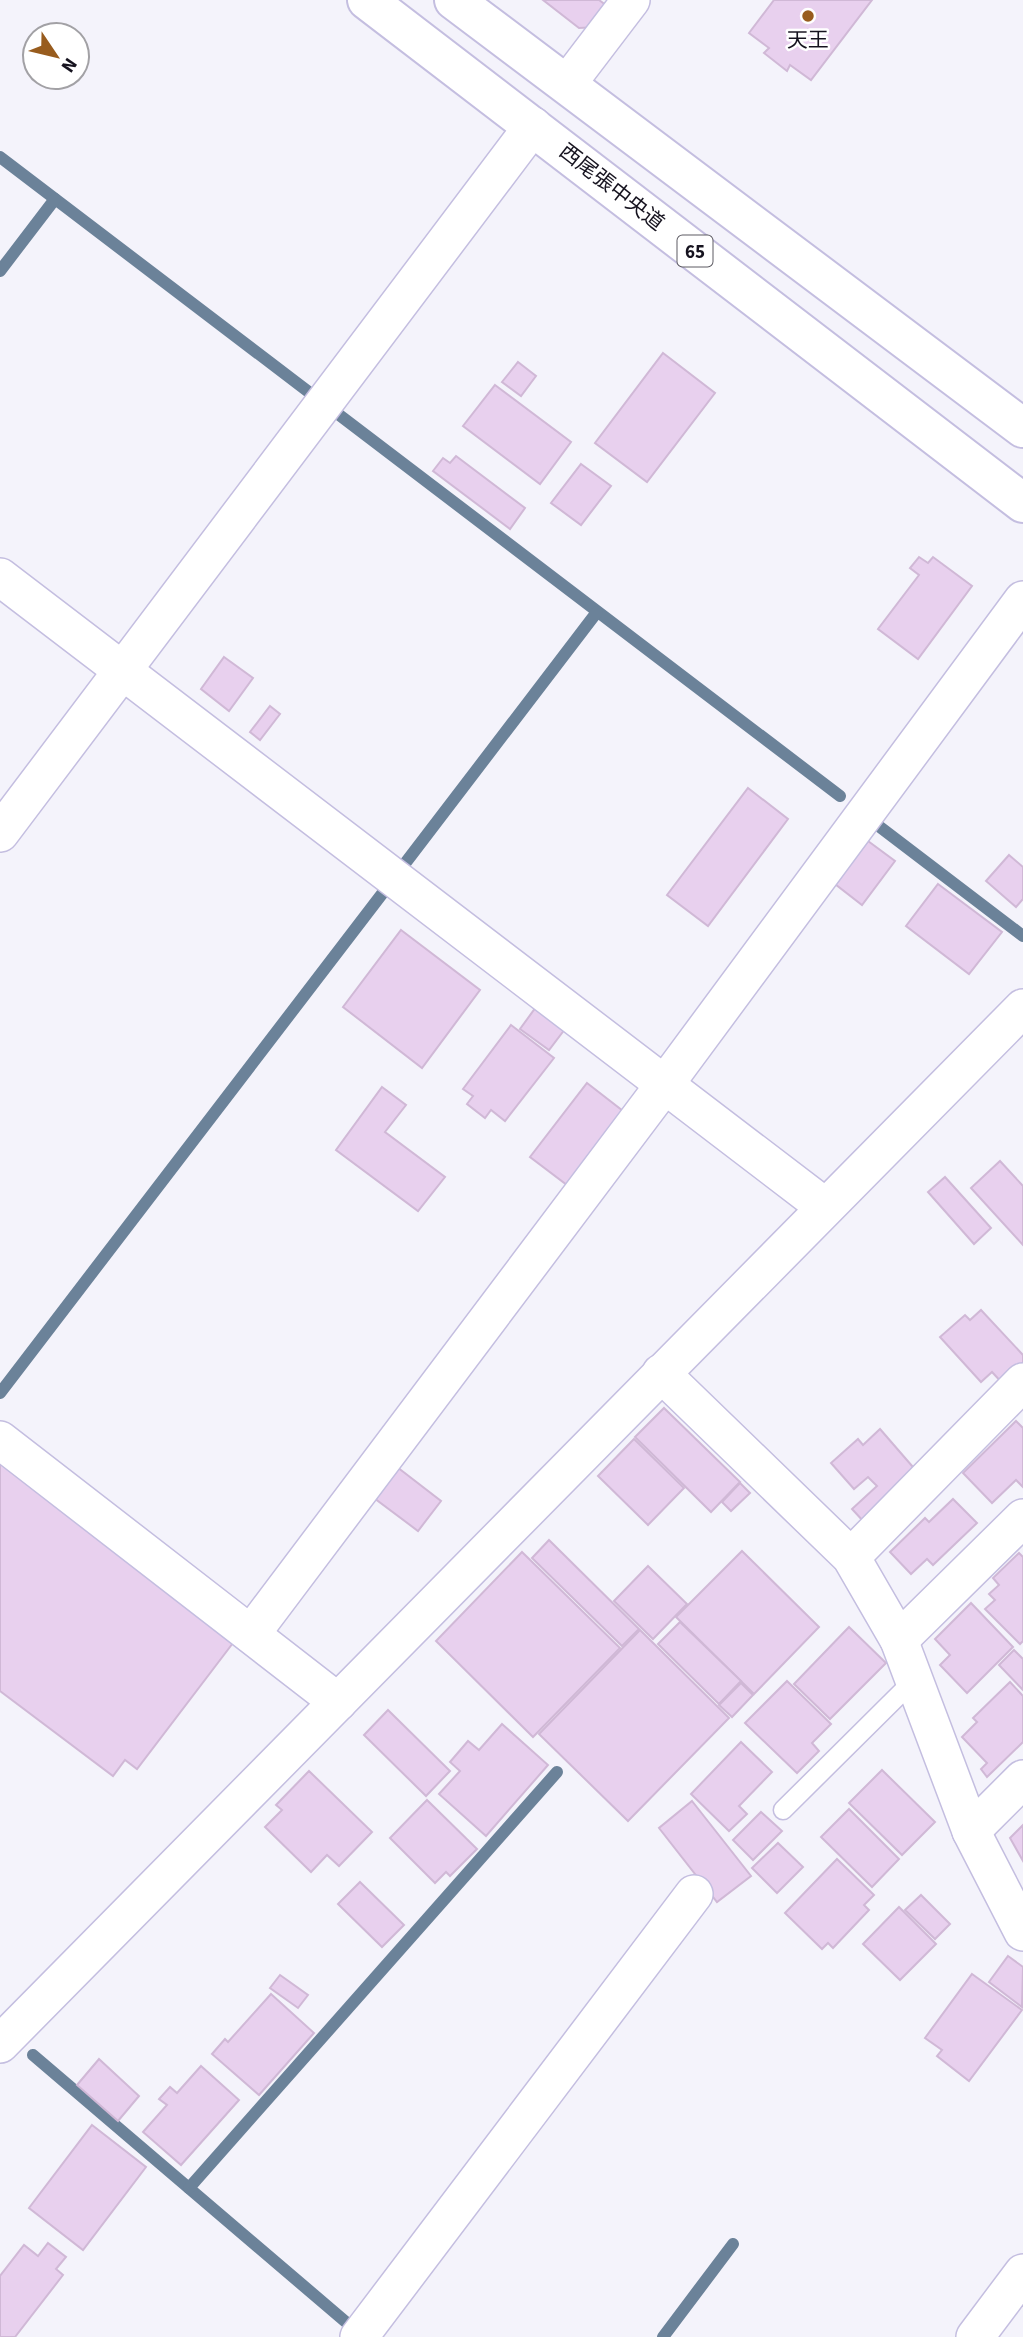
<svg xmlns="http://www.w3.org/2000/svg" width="1023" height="2337" font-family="'Source Sans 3','Noto Sans JP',sans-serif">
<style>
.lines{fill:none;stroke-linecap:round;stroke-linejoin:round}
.stream{stroke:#6b8299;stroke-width:12}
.building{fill:#e8d0ee;stroke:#d0b8d6;stroke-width:2}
.service-casing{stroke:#c4bee0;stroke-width:21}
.minor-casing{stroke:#c4bee0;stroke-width:40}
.primary-casing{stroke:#c4bee0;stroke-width:42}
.service{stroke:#fff;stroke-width:18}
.minor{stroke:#fff;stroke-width:37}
.primary{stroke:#fff;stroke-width:38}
.poi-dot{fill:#985c1e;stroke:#fff;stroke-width:2.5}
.labels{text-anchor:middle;stroke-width:5;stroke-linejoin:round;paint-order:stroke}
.shield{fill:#fff;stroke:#5c5a62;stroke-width:2}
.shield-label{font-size:19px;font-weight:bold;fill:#16131f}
.poi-label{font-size:21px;fill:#16131f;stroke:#fff}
.street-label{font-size:21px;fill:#16131f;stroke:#fff}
</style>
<rect width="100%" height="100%" fill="#f4f3fb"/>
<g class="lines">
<g class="stream">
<path d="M0,157L314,396"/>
<path d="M0,271L55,199"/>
<path d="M338,414L840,796"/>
<path d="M876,824L1023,936"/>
<path d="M400,870L597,612"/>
<path d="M0,1393L385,890"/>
<path d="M33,2055L347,2323"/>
<path d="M189,2188L557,1772"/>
<path d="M663,2337L733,2244"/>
</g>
</g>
<g class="building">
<path d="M543,0H599L611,9L598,27L579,28Z"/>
<path d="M774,0H872L811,80L790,65L787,71L764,53L769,48L749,33Z"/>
<path d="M663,353L715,393L647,482L595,443Z"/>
<path d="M518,362L536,376L521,396L502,382Z"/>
<path d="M495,385L571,442L540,484L463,426Z"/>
<path d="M456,456L525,508L510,529L433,471L443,458L450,463Z"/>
<path d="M581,464L611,486L581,525L551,503Z"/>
<path d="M919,557L928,563L933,557L972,586L918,659L878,629L919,575L910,568Z"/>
<path d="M224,657L253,678L229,711L201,689Z"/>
<path d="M270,706L280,714L260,740L250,732Z"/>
<path d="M748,788L788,819L708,926L667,895Z"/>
<path d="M868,841L895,861L862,905L835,884Z"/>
<path d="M1009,855L1023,867V899L1016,907L986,881Z"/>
<path d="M938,884L1002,932L969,974L906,926Z"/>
<path d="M401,930L480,990L422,1068L343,1007Z"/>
<path d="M536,1007L565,1029L549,1050L520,1029Z"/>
<path d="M511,1025L554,1058L505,1121L491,1110L485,1118L467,1104L473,1096L463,1089Z"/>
<path d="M587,1083L623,1111L567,1185L530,1157Z"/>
<path d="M382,1087L406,1105L385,1132L445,1177L418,1211L336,1150Z"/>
<path d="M1000,1161L1023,1186V1245L971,1188Z"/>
<path d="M945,1177L991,1228L974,1244L928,1192Z"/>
<path d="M981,1310L1023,1355V1370L1005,1386L992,1372L981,1382L940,1337L965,1315L970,1320Z"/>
<path d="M664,1408L740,1482L711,1512L635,1437Z"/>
<path d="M1016,1421L1023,1428V1487L1016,1480L992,1503L963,1473Z"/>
<path d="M880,1429L919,1474L865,1523L852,1509L877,1486L868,1477L854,1489L831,1463L858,1439L863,1445Z"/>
<path d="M634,1439L684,1488L648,1525L598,1476Z"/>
<path d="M0,1460L236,1639L137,1769L125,1760L113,1776L0,1691Z"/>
<path d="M397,1467L441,1501L418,1531L374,1498Z"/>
<path d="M740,1483L750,1493L731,1511L722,1502Z"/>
<path d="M953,1499L977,1523L933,1565L927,1559L911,1574L890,1552L925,1518L929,1522Z"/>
<path d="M549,1540L639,1629L622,1646L532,1558Z"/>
<path d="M742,1551L819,1627L754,1694L676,1617Z"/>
<path d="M522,1552L620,1648L533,1737L436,1641Z"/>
<path d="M1019,1553L1023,1557V1641L1020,1644L985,1609L995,1600L989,1594L999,1585L993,1578Z"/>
<path d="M648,1566L687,1604L653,1639L614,1601Z"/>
<path d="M971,1603L1013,1647L967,1693L940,1665L950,1655L935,1639Z"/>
<path d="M680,1622L741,1681L719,1704L658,1644Z"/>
<path d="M849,1627L886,1663L830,1719L794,1684Z"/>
<path d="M640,1630L729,1718L628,1821L539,1734Z"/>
<path d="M1014,1650L1023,1659V1690L999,1665Z"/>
<path d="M787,1681L831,1724L812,1743L819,1751L797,1773L745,1723Z"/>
<path d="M1010,1682L1023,1696V1742L987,1777L981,1769L987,1763L962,1737L977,1722L973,1718Z"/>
<path d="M741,1683L753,1695L732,1717L719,1705Z"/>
<path d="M388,1710L450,1771L426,1796L364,1735Z"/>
<path d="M502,1724L548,1765L486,1836L439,1794L460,1771L450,1762L468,1741L479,1750Z"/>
<path d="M741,1742L772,1772L739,1806L747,1814L729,1831L691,1794Z"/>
<path d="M882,1770L935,1822L902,1855L849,1803Z"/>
<path d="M309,1771L372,1832L339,1866L327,1855L311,1872L265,1827L282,1810L276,1805Z"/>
<path d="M427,1800L477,1849L450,1876L446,1872L435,1883L390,1838Z"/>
<path d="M692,1801L751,1876L717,1902L659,1828Z"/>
<path d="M849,1809L899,1859L872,1887L821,1837Z"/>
<path d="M761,1812L782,1831L753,1860L733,1840Z"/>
<path d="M1023,1825V1861L1010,1838Z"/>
<path d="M778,1843L803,1867L777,1893L752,1868Z"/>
<path d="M837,1859L874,1895L864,1905L869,1910L833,1948L828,1943L822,1949L785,1913Z"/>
<path d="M360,1882L404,1925L382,1947L338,1904Z"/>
<path d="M921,1895L950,1924L935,1939L905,1910Z"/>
<path d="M899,1907L936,1944L900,1980L863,1944Z"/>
<path d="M1008,1956L1023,1967L1022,2007L989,1982Z"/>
<path d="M972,1974L1022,2010L969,2081L937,2056L942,2050L925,2038Z"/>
<path d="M280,1975L308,1995L298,2008L270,1988Z"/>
<path d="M271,1994L314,2033L259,2095L212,2054L225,2039L228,2042Z"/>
<path d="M99,2059L139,2096L118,2121L77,2085Z"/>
<path d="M201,2066L239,2100L181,2165L143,2132L167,2105L159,2099L170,2087L177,2093Z"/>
<path d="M92,2125L146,2167L83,2250L29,2208Z"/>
<path d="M48,2243L66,2257L56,2269L63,2275L15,2337H0V2276L24,2245L38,2256Z"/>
</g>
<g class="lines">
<g class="service-casing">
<path id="service" d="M783,1810L914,1680"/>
</g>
<g class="minor-casing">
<g id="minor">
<path d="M567,84L631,0"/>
<path d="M0,577L825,1207"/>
<path d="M0,833L533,126"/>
<path d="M661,1373L851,1557L899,1640L971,1831L1023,1932"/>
<path d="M0,1440L338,1702"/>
<path d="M851,1557L1023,1382"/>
<path d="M251,1634L665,1084L1023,600"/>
<path d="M899,1640L1023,1518"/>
<path d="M971,1831L1023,1779"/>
<path d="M0,2044L1023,1008"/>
<path d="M359,2337L694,1894"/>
<path d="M975,2337L1023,2273"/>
</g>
</g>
<g class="primary-casing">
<g id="primary">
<path d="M367,0L1023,503"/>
<path d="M454,0L1023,428"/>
</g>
</g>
<use href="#service" class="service"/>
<use href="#minor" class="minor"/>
<use href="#primary" class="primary"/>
</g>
<circle class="poi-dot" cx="808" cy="16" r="7"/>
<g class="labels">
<rect class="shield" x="677.5" y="235.5" width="35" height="31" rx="5"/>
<g class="shield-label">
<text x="695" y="258">65</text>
</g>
<g class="poi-label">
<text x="808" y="47">天王</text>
</g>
<g class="street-label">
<text transform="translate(612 187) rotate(38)" y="7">西尾張中央道</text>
</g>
</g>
<g transform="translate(56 56) rotate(125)"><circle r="33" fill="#ffffff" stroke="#a2a1a5" stroke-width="2"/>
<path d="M0-5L12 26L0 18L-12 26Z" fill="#985c1e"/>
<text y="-10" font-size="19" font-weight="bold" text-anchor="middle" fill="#16131f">N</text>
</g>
</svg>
